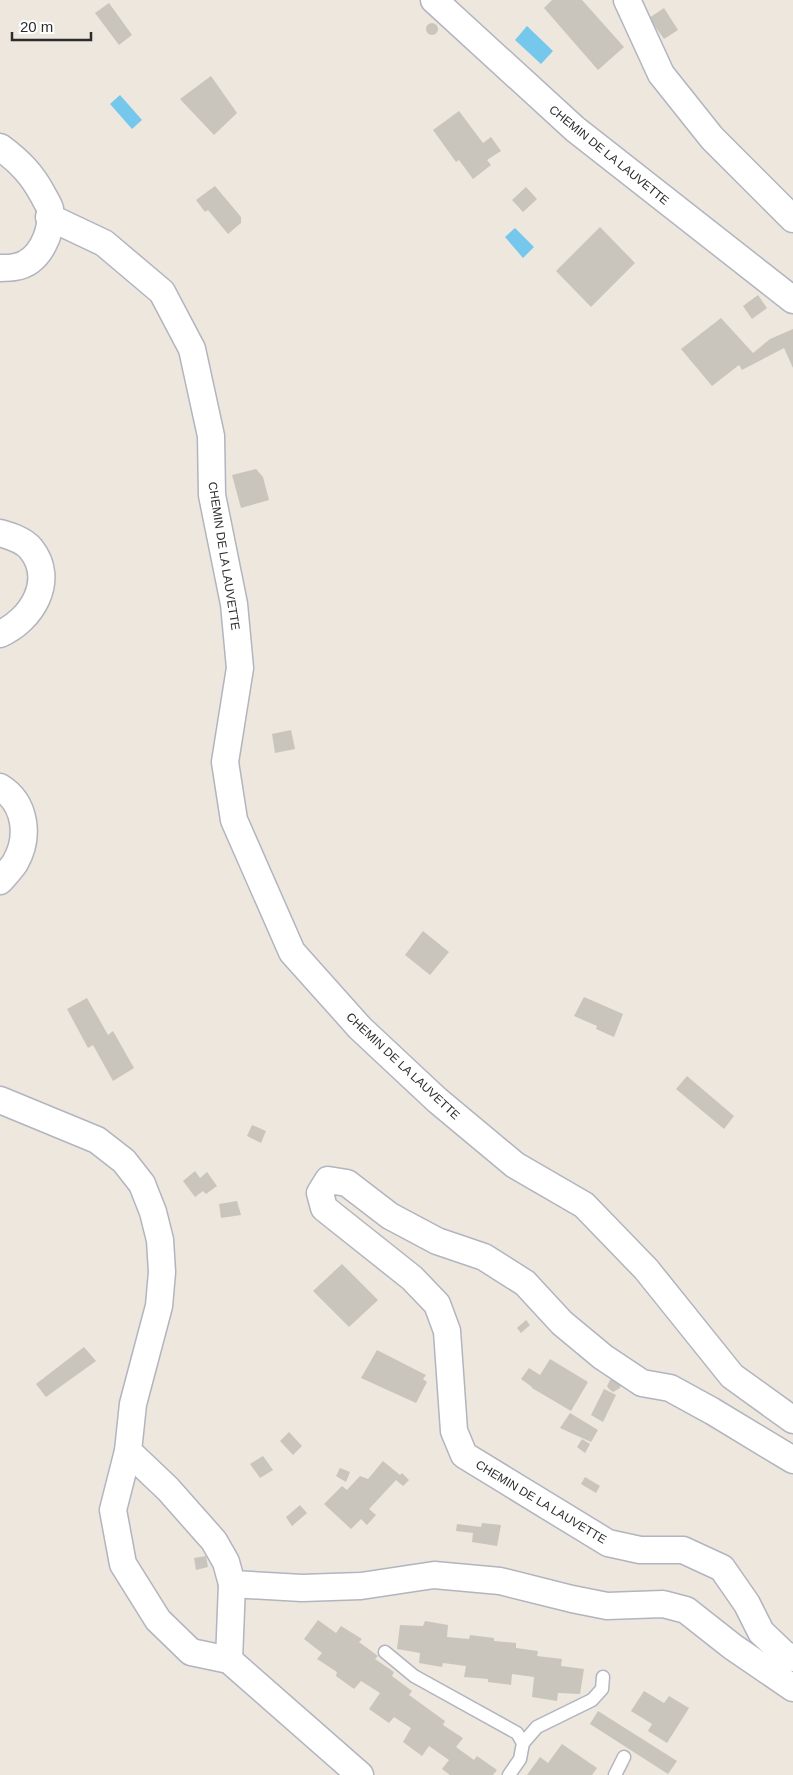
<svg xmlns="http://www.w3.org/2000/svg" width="793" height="1775" font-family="Helvetica,sans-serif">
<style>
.water{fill:#75c8eb}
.building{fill:#c9c5bd}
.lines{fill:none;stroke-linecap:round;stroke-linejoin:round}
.lane-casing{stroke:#b2b4bf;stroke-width:15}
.street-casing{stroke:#b2b4bf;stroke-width:29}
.lane{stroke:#fff;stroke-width:12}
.street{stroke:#fff;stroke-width:26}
.labels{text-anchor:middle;stroke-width:4;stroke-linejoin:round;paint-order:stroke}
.street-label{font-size:12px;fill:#2c2c2c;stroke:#fff}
</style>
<rect width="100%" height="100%" fill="#ede7de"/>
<g class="water">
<path d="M527,26L553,51L541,64L515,40Z"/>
<path d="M120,95L142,120L132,129L110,104Z"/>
<path d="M515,228L534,247L523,258L505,237Z"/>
</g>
<g class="building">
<path d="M552,0H582L624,47L598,70L544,8Z"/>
<path d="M109,3L132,35L119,45L95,13Z"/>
<path d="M664,8L678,30L664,39L649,18Z"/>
<circle cx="432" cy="29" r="6"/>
<path d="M211,76L237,113L214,135L180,99Z"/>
<path d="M459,111L483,143L491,137L501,151L487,160L491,165L473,179L459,160L456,162L433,130Z"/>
<path d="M215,186L241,217V223L228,234L208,210L205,212L196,200Z"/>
<path d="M526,187L537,199L523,212L512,200Z"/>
<path d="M600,227L635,263L591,307L556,271Z"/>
<path d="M758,295L767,308L752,319L743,306Z"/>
<path d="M721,318L753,353L770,339L793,329V368L784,348L742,370L739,365L712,386L681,349Z"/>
<path d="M256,469L263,477L269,500L241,508L232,475Z"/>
<path d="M291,730L295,749L275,753L272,734Z"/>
<path d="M423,931L449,952L430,975L405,955Z"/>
<path d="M584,997L623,1014L614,1037L596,1029L597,1026L574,1016Z"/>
<path d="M87,998L108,1035L113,1031L134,1068L113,1081L93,1045L88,1048L67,1009Z"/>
<path d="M687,1076L734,1116L724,1129L676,1089Z"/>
<path d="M252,1125L266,1131L261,1143L247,1136Z"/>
<path d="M195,1171L200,1178L207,1172L217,1186L206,1194L203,1191L195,1197L183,1181Z"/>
<path d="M237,1201L241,1215L221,1218L219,1204Z"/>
<path d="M342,1264L378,1300L349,1327L313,1291Z"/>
<path d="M526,1320L530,1325L521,1333L517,1328Z"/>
<path d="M84,1347L96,1361L46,1397L36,1384Z"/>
<path d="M377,1350L426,1375L423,1379L427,1382L416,1403L361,1378Z"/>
<path d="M550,1359L588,1382L571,1411L532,1388V1387L521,1379L529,1368L540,1375Z"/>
<path d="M613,1378L621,1383L620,1388L613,1392L609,1389L607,1386L610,1380Z"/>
<path d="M604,1389L616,1395L603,1422L591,1415Z"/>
<path d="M570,1413L598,1430L591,1442L560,1428Z"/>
<path d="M289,1432L302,1446L293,1455L280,1441Z"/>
<path d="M582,1439L590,1444L585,1453L577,1447Z"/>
<path d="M263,1456L273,1470L260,1478L250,1464Z"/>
<path d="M383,1461L400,1475L402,1473L409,1480L403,1486L396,1480L369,1509L376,1515L367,1525L361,1519L351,1529L324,1504L342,1486L347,1490L360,1476L368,1479Z"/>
<path d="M340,1468L350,1472L346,1482L336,1476Z"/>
<path d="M585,1477L600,1486L596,1493L581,1484Z"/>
<path d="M300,1505L307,1513L292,1526L286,1517Z"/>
<path d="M482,1523L501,1525L497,1546L472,1542L473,1533L456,1531L457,1524L481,1527Z"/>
<path d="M206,1556L208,1567L196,1570L194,1558Z"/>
<path d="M318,1620L336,1633L341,1626L362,1639L359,1642L378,1656L375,1659L394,1672L392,1676L412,1691L409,1695L445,1721L443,1725L463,1738L456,1747L474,1760L477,1756L497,1770L493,1775H450L442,1769L449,1760L429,1746L422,1756L403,1742L411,1728L394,1717L389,1723L369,1709L380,1693L361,1681L354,1689L336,1676L337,1672L317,1659L322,1653L304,1639Z"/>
<path d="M425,1621L448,1625L447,1637L469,1639L470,1635L494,1638V1641L516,1643V1648L538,1651L537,1656L562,1659L561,1666L584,1669L580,1694L558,1693L557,1701L532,1697L534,1677L512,1674L511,1685L488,1682V1679L464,1677L466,1666L443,1663L442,1667L419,1663L420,1653L397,1649L400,1625L423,1626Z"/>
<path d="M644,1691L664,1703L669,1696L689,1708L667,1743L648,1731L652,1724L631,1711Z"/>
<path d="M598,1711L677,1761L668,1774L590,1724Z"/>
<path d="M562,1744L597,1768L592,1775H527L540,1757L548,1763Z"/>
</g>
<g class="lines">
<g class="lane-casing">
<g id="lane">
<path d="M385,1652L414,1676L517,1733L523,1743L520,1759L509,1775"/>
<path d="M523,1743L537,1727L592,1700L602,1689L603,1677"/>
<path d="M615,1775L624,1757"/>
</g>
</g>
<g class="street-casing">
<g id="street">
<path d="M434,0L575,129L793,300"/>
<path d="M627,0L661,74L712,138L793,219"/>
<path d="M0,147C19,161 32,174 43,195C45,199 49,205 50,209C53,232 40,263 15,267C11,268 5,268 0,268"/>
<path d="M49,217L104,243L162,292L192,349L211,436L212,495L234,604L240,668L225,762L234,820L292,952L360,1028L437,1100L515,1165L584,1205L646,1269L732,1376L793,1420"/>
<path d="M0,533C10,536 24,540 31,549C56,580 32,620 0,634"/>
<path d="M0,787C26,803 30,837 15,863C11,869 5,875 0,881"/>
<path d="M0,1100L97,1140L124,1161L142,1184L153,1212L160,1240L162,1272L159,1306L133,1404L128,1451L113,1510L123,1564L158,1620L191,1652L229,1660L360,1775"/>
<path d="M128,1451L168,1489L214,1541L226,1562L232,1584L229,1660"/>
<path d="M793,1460L712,1411L670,1388L642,1383L603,1357L562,1323L525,1283L484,1257L437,1241L390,1216L347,1183L328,1180L320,1193L324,1208L412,1278L437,1304L447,1331L454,1431L464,1455L608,1543L640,1550H683L722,1568L747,1604L761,1632L784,1654L793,1658"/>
<path d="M232,1584L302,1588L361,1586L434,1575L500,1581L572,1599L607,1606L663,1604L686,1610L733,1647L793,1688"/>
</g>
</g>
<use href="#lane" class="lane"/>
<use href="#street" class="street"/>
</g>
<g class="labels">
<g class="street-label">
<text transform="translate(609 155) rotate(39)" y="4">CHEMIN DE LA LAUVETTE</text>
<text transform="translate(224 556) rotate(81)" y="4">CHEMIN DE LA LAUVETTE</text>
<text transform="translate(403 1066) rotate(43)" y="4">CHEMIN DE LA LAUVETTE</text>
<text transform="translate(541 1502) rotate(31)" y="4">CHEMIN DE LA LAUVETTE</text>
</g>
</g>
<path d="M12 32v8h79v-8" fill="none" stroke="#2c2c2c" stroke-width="2.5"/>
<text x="20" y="32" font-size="15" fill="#2c2c2c" stroke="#ffffff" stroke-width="4" paint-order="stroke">20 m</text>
</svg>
